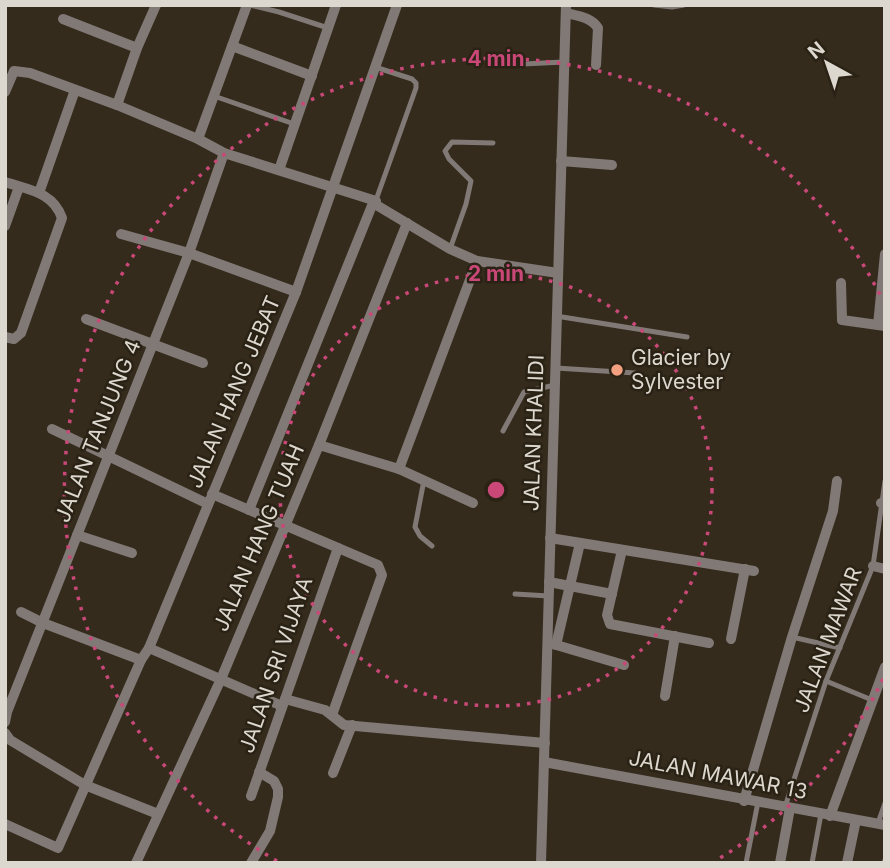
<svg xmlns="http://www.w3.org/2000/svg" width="890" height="868" font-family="Inter,sans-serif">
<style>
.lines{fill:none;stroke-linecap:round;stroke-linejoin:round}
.lane{stroke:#817975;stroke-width:5}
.street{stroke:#817975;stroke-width:10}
.ring{fill:none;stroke:#c94878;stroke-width:3.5;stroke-dasharray:3.5 7}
.poi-dot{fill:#f2a080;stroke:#2a2214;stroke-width:2.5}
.labels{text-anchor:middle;stroke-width:5;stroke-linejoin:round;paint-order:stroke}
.poi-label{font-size:21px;fill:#ddd8cf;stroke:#2a2214;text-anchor:start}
.street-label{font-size:21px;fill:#ddd8cf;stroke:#2a2214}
.centre{fill:#c94878;stroke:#2a2214;stroke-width:3.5}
.ring-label{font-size:21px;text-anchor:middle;font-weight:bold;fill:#c94878;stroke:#2a2214;stroke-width:5;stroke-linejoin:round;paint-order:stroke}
</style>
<rect width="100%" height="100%" fill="#342b1d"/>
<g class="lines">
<g class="lane">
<path d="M250,5L279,12L328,28"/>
<path d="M654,5L672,7L684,5"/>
<path d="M502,65L564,62"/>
<path d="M375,67L412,79L416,83V88L376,200"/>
<path d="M214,96L294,124"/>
<path d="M450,249L466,204L471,181L449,159L445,151L452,142L493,143"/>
<path d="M556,316L687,337"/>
<path d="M556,368L635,373"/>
<path d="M503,431L524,392L555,385"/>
<path d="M424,480L415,527L420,536L432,546"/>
<path d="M515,594L549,596"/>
<path d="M792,637L840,648"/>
<path d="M826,681L872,700"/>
<path d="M785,807L826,681L873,566L885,481"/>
<path d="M878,823L885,803"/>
<path d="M746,863L758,802"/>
<path d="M812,863L821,814"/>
<path d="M884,863L885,860"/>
</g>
<g class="street">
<path d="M566,13C578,16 591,17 598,28L596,65"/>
<path d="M63,19L137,48"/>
<path d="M232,46L312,76"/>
<path d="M5,92L14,71L30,73L117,105L198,139L224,153L376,201L373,203L450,249L477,261L558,273"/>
<path d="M117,105L137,48L156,5"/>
<path d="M198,139L247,5"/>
<path d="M561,161L612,165"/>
<path d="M279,170L336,5"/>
<path d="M5,182C29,190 53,192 62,218L21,333L14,339L5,337"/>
<path d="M39,193L75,90"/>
<path d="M5,226L19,187"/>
<path d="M121,234L189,253L296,292"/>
<path d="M885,254L878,325L885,326"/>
<path d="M841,283L842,320L878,325"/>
<path d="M86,319L203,363"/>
<path d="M52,429L208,504"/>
<path d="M319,445L399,469L473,503"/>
<path d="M399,469L477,261"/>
<path d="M212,494L378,565L382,575L332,715"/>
<path d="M881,503L885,504"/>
<path d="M249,510L373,203"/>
<path d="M77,535L132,553"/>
<path d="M550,538L754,571"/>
<path d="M622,550L607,615L610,624L709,643"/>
<path d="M873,566L885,569"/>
<path d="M549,582L612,594"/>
<path d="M21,612L43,623L141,660"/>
<path d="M731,639L745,569"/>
<path d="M553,644L624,665"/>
<path d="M556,645L580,543"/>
<path d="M149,648L282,706"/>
<path d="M665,696L675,636"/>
<path d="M285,699L325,710L344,725L545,743"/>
<path d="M5,722L7,712L189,253L224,153"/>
<path d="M5,733L10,740L85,785L158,814"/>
<path d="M544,762L885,825"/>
<path d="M333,773L352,725"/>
<path d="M251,796L338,548"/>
<path d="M744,801L792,637L833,511L837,481"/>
<path d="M830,816L885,667"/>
<path d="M5,824L58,848L141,660L149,648L296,292L397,5"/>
<path d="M136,863L221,679L319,445L407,223"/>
<path d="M251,863L270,831L278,797V789L274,781L259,772"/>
<path d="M541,863L566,5"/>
<path d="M780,863L790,808"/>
<path d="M847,863L856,820"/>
</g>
</g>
<g class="ring">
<circle cx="496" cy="490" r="216"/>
<path d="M883 679A431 431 0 0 1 715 861M277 861A431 431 0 1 1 883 301"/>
</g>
<circle class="poi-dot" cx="617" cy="370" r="7"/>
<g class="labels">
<g class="poi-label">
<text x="631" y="365">Glacier by<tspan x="631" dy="24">Sylvester</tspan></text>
</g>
<g class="street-label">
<text transform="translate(234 392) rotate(-67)" y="7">JALAN HANG JEBAT</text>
<text transform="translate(98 431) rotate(-68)" y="7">JALAN TANJUNG 4</text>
<text transform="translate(534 433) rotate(-88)" y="7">JALAN KHALIDI</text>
<text transform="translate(259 538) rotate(-67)" y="7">JALAN HANG TUAH</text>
<text transform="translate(828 640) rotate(-69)" y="7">JALAN MAWAR</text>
<text transform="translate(276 665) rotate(-71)" y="7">JALAN SRI VIJAYA</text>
<text transform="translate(718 775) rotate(11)" y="7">JALAN MAWAR 13</text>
</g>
</g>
<circle cx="496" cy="490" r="10" class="centre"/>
<g class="ring-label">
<text x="496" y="66">4 min</text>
<text x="496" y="281">2 min</text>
</g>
<rect width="890" height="868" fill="none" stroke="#ddd8cf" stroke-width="14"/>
<g transform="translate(827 63) rotate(320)" stroke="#2a2214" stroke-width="5" paint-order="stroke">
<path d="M0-5L12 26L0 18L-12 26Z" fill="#ddd8cf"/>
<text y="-10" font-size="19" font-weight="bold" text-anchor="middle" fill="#ddd8cf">N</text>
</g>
</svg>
